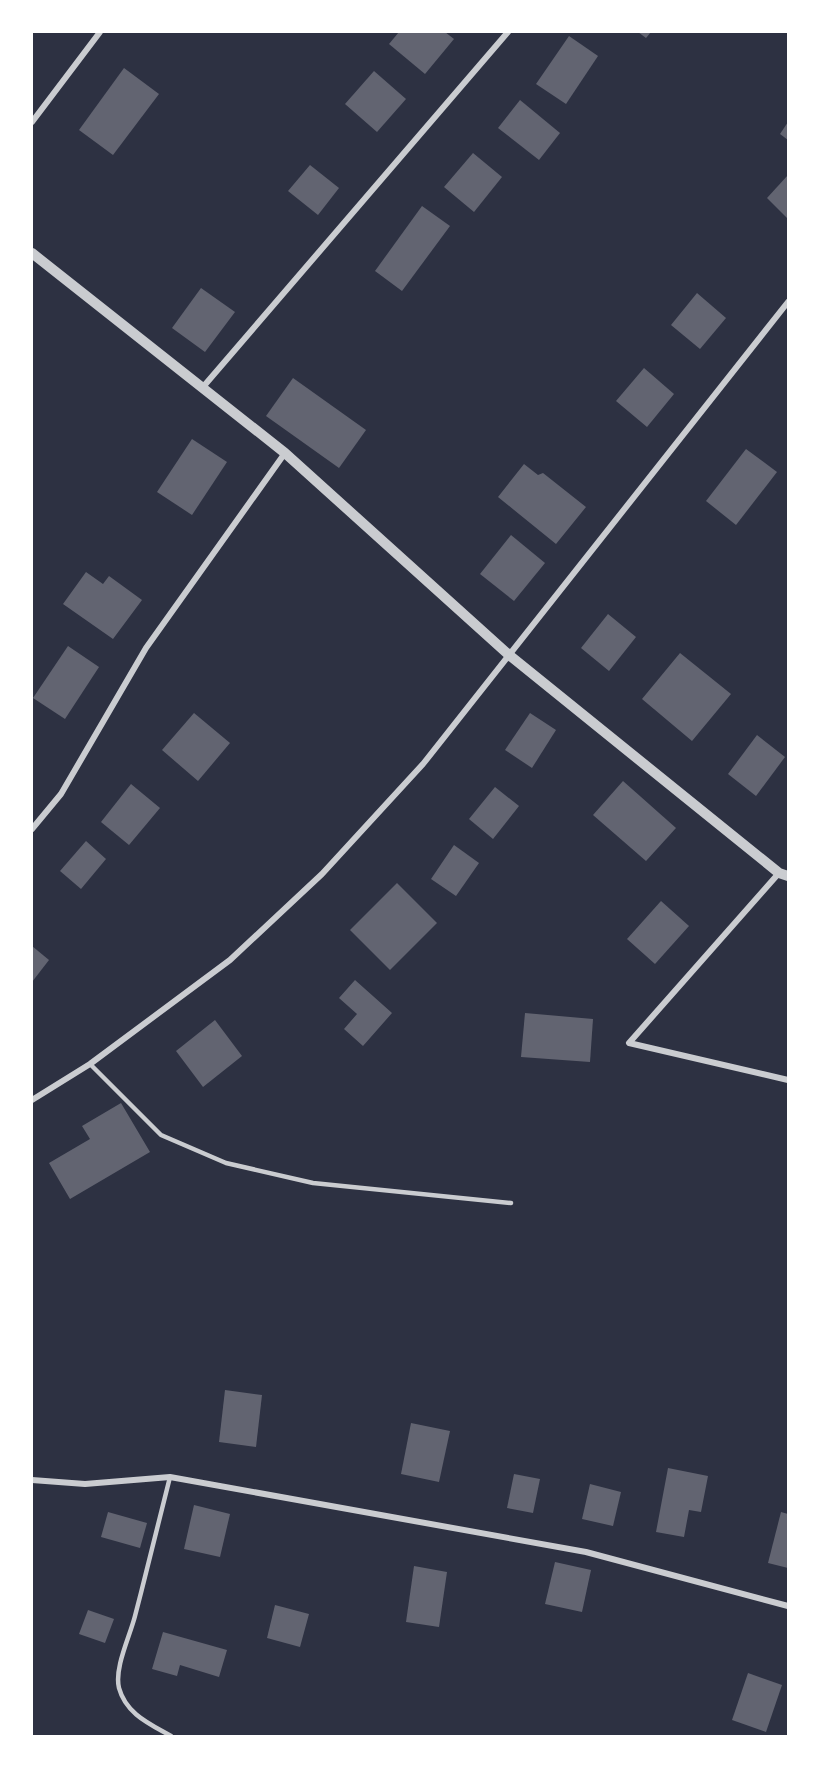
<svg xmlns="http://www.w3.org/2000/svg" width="820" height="1768" font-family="'Playfair Display',serif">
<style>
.building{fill:#626471}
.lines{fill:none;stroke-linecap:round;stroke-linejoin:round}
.service{stroke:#caccd0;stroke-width:4.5}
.minor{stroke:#caccd0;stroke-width:6}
.tertiary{stroke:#caccd0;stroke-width:10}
</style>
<rect width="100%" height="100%" fill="#2d3142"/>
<g class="building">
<path d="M399,32H445L454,39L425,74L389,44Z"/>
<path d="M638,32H651L646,38Z"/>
<path d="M569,36L598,56L566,104L536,84Z"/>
<path d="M124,68L159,94L113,155L79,130Z"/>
<path d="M374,71L406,99L377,132L345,104Z"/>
<path d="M520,100L560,133L539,160L498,128Z"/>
<path d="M788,122V140L780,134Z"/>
<path d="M473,153L502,177L474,212L444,187Z"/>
<path d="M310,165L339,188L318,215L288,191Z"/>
<path d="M788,175V219L767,198Z"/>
<path d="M422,206L450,226L402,291L375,271Z"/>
<path d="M201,288L235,312L205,352L172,328Z"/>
<path d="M697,293L726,318L700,349L671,325Z"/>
<path d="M644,368L674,394L647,427L616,401Z"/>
<path d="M293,378L366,430L339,468L266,416Z"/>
<path d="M192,439L227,462L192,515L157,492Z"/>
<path d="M746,449L777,472L736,525L706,501Z"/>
<path d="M524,464L538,475L543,473L586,507L556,544L498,497Z"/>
<path d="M511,535L545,563L514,601L480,574Z"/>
<path d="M86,572L103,584L109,576L142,600L113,639L63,604Z"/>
<path d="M608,614L636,637L609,671L581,648Z"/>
<path d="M68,646L99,667L65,719L33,698Z"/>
<path d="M680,653L731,694L692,741L642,699Z"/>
<path d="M194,713L230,743L198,781L162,750Z"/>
<path d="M530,713L556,730L532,768L505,750Z"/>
<path d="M757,735L785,757L756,796L728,774Z"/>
<path d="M623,781L676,828L646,861L593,815Z"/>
<path d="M131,784L160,808L129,845L101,822Z"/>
<path d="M495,787L519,806L493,839L469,819Z"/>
<path d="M86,841L106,859L81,889L60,871Z"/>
<path d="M454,845L479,863L456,896L431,879Z"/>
<path d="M397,883L437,923L390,970L350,930Z"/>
<path d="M661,901L689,926L655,964L627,939Z"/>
<path d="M32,946L49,960L32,982Z"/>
<path d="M355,980L392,1013L363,1046L344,1029L357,1014L339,998Z"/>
<path d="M525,1013L593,1019L590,1062L521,1057Z"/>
<path d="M215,1020L242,1056L203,1087L176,1051Z"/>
<path d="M121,1103L150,1152L70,1199L49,1163L90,1139L82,1126Z"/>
<path d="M225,1390L262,1395L256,1447L219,1442Z"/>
<path d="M411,1423L450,1431L439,1482L401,1474Z"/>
<path d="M668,1468L708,1476L701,1512L689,1510L684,1537L656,1532Z"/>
<path d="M514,1474L540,1479L533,1513L507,1508Z"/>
<path d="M590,1484L621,1492L613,1526L582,1519Z"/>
<path d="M194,1505L230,1514L220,1557L184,1549Z"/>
<path d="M108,1512L147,1523L140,1548L101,1537Z"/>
<path d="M781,1512L788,1514V1568L768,1563Z"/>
<path d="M555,1562L591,1570L582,1612L545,1604Z"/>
<path d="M414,1566L447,1572L439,1627L406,1622Z"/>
<path d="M275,1605L309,1614L300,1647L267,1638Z"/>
<path d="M88,1610L114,1619L105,1643L79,1634Z"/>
<path d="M163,1632L227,1650L219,1677L180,1665L177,1676L152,1669Z"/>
<path d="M748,1673L782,1685L766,1732L732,1720Z"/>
</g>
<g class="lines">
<g class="service">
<path d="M90,1064L161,1135L226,1163L313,1183L511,1203"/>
<path d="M170,1477C158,1524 147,1570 135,1616C130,1636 114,1668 119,1688C126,1714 150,1724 171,1736"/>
</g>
<g class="minor">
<path d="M32,122L100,32"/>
<path d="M203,387L508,32"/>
<path d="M32,829L61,794L146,648L285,453"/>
<path d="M779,873L629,1043L788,1080"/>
<path d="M32,1100L90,1064L230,960L322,874L423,764L788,302"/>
<path d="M32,1480L85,1484L170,1477L586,1552L788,1606"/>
</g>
<path class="tertiary" d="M32,253L285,453L509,655L779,873L788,876"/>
</g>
<rect width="820" height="1768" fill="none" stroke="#ffffff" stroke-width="66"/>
</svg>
